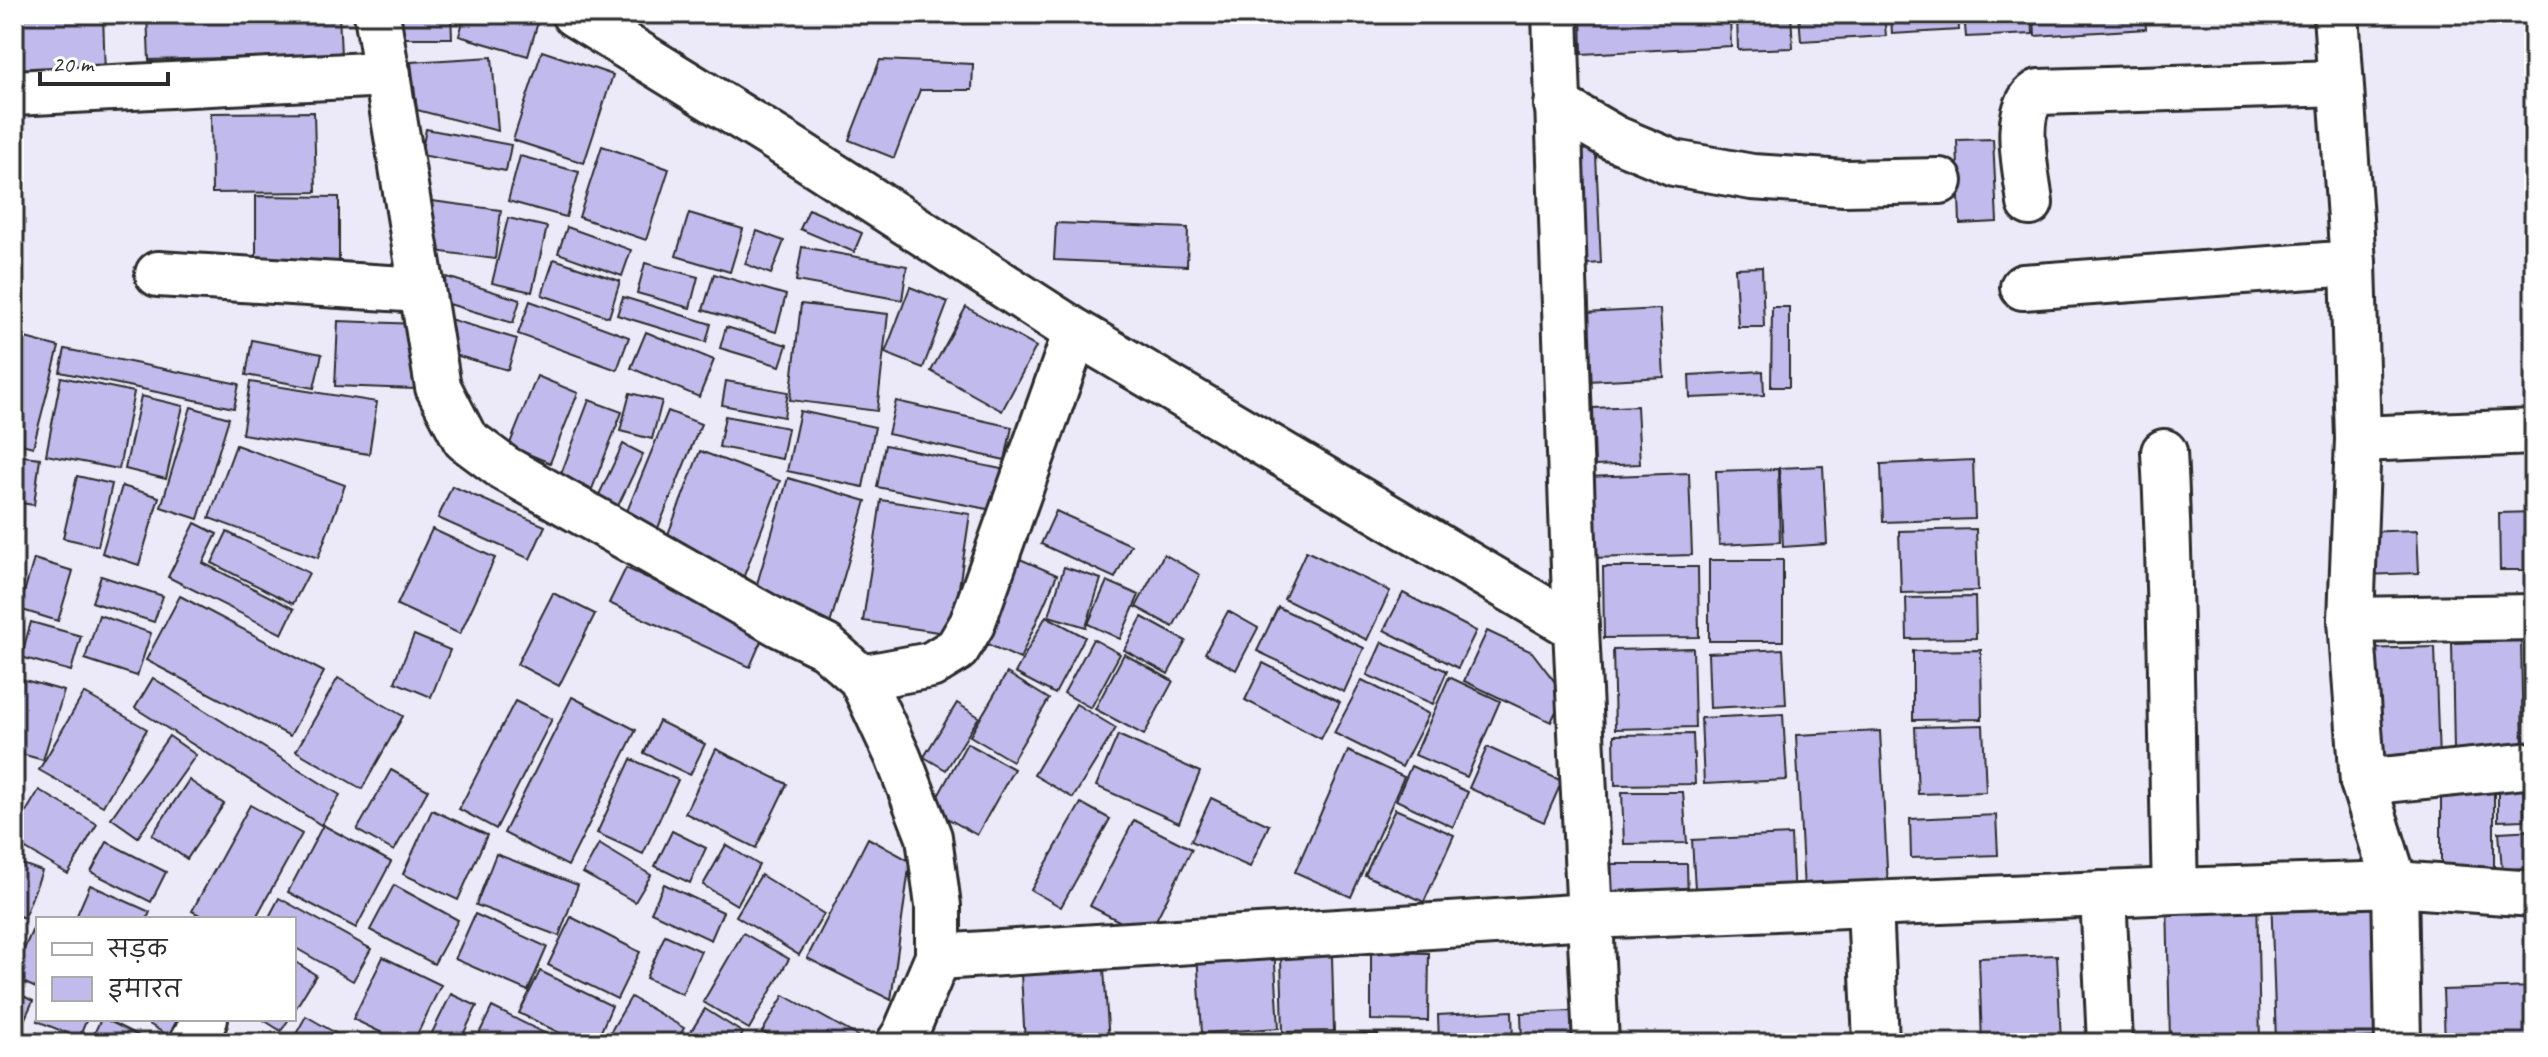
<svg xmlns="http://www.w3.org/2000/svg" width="2548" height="1057" font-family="Caveat,'Playpen Sans Deva',sans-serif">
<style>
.building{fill:#c1baec;stroke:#2b2b2b;stroke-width:2}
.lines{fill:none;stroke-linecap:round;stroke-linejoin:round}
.minor-casing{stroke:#2b2b2b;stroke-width:50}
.minor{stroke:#fff;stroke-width:44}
</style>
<rect width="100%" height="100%" fill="#eceaf9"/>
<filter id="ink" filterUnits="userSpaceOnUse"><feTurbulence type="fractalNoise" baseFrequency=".0125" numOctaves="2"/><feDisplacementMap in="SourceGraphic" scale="16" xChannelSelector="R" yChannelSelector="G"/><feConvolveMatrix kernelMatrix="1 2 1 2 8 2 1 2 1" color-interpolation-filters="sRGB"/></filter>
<g filter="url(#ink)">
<g class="building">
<path d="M14,14H103L105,75L14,78Z"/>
<path d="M147,14H339L341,55L149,60Z"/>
<path d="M390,14H451L452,38H391Z"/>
<path d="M465,14H509L538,22L528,56L459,36Z"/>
<path d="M1581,14H1730L1731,46L1582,54Z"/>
<path d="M1737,14H1791L1793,48L1738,50Z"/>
<path d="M1799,14H1884L1886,36L1801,41Z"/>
<path d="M1891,14H1958L1959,30L1892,34Z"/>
<path d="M1964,14H2032L2033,34L1966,37Z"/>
<path d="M2034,14H2145L2146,29L2035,36Z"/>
<path d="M542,51L613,75L584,163L513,140Z"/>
<path d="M492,57L498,131L417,110L411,62Z"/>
<path d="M880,60L973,64L972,90H920L894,158L849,140Z"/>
<path d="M314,112L316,192L212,193L211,113Z"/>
<path d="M426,129L511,145L506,171L421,155Z"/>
<path d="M1595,134L1601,263L1574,265L1568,135Z"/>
<path d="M1993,139L1997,222L1960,224L1957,140Z"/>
<path d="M602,146L669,169L646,240L579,217Z"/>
<path d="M520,156L579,172L566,217L508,201Z"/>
<path d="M256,196L339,197V262L256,261Z"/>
<path d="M432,201L501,210L495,259L426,250Z"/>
<path d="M809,209L862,233L854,252L800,229Z"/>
<path d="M689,213L743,229L730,272L676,256Z"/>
<path d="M508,218L547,227L532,292L492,283Z"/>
<path d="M1056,223L1188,228L1187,266L1054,260Z"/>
<path d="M567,227L631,250L622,276L558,253Z"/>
<path d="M757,231L784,241L771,274L745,264Z"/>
<path d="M802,247L907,266L902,300L796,281Z"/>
<path d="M554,259L620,281L609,317L542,295Z"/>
<path d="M645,263L698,277L690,308L637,293Z"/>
<path d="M1762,267L1764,327H1738L1735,268Z"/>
<rect x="14" y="273" width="10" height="33"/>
<path d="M714,274L786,295L776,332L703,310Z"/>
<path d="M447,277L520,300L513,323L439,301Z"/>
<path d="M910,287L948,302L923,368L885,353Z"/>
<path d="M623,297L711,324L706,342L617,315Z"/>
<path d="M530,301L629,337L617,370L518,334Z"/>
<path d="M801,304L888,314L877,411L790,400Z"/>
<path d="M966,307L1036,347L1002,411L931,371Z"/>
<path d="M1772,307H1789V387H1771Z"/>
<path d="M1660,309L1664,377L1588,381L1584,313Z"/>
<path d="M446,318L517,339L508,370L437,350Z"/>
<path d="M338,321L418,324L415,389L335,386Z"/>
<path d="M726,327L787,345L780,366L720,348Z"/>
<path d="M646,332L714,360L699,397L631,368Z"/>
<path d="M14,335L59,347L33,447L14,442Z"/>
<path d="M252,340L322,354L314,388L246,375Z"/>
<path d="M65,349L239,384L234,408L60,372Z"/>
<path d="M1763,371L1764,395L1690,398L1689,375Z"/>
<path d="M537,376L578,393L550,463L509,446Z"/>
<path d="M61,377L134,392L119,469L46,455Z"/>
<path d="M726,381L788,392L784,417L722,405Z"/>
<path d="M250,382L377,402L369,454L242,434Z"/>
<path d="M630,393L662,401L652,439L620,431Z"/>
<path d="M141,396L183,406L166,479L125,469Z"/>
<path d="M589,400L622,412L592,489L560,477Z"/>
<path d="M896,401L1012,427L1005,460L888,434Z"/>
<path d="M1637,406L1640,464L1595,466L1593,408Z"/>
<path d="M191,407L229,418L198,519L161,507Z"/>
<path d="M668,411L701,424L653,540L621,526Z"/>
<path d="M800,411L875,427L863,487L787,471Z"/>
<path d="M725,416L788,428L782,459L719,447Z"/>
<path d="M623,444L643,454L616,510L596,501Z"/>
<path d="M236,445L345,485L318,558L209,518Z"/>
<path d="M885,445L1006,470L997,511L877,487Z"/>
<path d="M700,451L780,481L742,581L662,550Z"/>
<path d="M14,455L40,458L34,505L14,502Z"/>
<path d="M1973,460L1975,519L1883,522L1881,464Z"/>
<path d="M1823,466L1827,544L1783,547L1779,468Z"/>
<path d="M1778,469L1780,542L1719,545L1716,471Z"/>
<path d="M1689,473L1692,555L1590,558L1587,477Z"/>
<path d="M77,476L112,484L98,546L63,538Z"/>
<path d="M788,478L866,501L830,624L752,601Z"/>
<path d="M122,486L159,497L139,565L102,553Z"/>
<path d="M452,486L545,526L530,559L438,518Z"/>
<path d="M881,500L970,514L952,634L863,621Z"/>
<path d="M1056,511L1131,545L1115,578L1041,544Z"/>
<path d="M2534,512V570H2500L2499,513Z"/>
<path d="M195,523L217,534L203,563L294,609L282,634L168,577Z"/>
<path d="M432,529L495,558L460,634L397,605Z"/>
<path d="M1976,529L1978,591L1901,593L1899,531Z"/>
<path d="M2417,530L2419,573L2363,575L2361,532Z"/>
<path d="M227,532L309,573L293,604L212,563Z"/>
<path d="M1306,551L1390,591L1367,640L1284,599Z"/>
<path d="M1164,554L1200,575L1173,627L1136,607Z"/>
<path d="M1013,556L1057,575L1020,659L976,639Z"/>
<path d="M34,559L73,571L58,621L19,609Z"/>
<rect x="1709" y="560" width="74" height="81"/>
<path d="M1064,567L1101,579L1086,627L1049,616Z"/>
<path d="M1603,567H1698L1699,637L1604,638Z"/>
<path d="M626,568L765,632L750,667L609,603Z"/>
<path d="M101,576L163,596L154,622L92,602Z"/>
<path d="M1107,581L1139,595L1120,639L1088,624Z"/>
<path d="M553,593L595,614L559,686L517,664Z"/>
<path d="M1403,593L1476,631L1458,668L1384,630Z"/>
<path d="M180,596L324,672L290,736L146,660Z"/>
<path d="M1975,597L1976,638L1907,639L1906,598Z"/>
<path d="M1278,607L1364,648L1344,692L1257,651Z"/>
<path d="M1228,611L1258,628L1236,670L1205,653Z"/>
<path d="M99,615L151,633L137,676L85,659Z"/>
<path d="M1046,616L1085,637L1055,694L1015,673Z"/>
<path d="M1142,617L1186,641L1168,674L1124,650Z"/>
<path d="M31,622L81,636L71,671L21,657Z"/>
<path d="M1487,631L1532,652L1564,694L1551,722L1464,681Z"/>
<path d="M414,635L450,650L431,697L395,682Z"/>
<path d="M1093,639L1120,654L1091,708L1064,693Z"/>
<path d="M2521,641L2523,750L2454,751L2452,643Z"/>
<path d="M1382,642L1447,671L1433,704L1367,675Z"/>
<path d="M2530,645H2534V752H2533Z"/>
<path d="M2435,647L2439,760L2365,762L2360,649Z"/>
<path d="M1693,648L1695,727L1615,729L1613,650Z"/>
<path d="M1783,649L1786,704L1710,708L1708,653Z"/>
<path d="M1981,650L1982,719L1913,720V651Z"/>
<path d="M1124,654L1173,681L1144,735L1095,709Z"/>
<path d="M1263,663L1340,702L1321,739L1245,700Z"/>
<path d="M1007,673L1049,699L1012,761L970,736Z"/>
<path d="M14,677L64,691L43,760L14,752Z"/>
<path d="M1449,677L1500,701L1467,777L1415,755Z"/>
<path d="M153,678L340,795L321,825L135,708Z"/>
<path d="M338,678L403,716L362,789L296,751Z"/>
<path d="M1362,680L1429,714L1402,767L1334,733Z"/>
<path d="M84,693L147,729L103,806L39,770Z"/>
<path d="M572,697L636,730L568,866L504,833Z"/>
<path d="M515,701L552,719L496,829L459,809Z"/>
<path d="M957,703L979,717L946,770L924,757Z"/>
<path d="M1076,704L1116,728L1073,798L1034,775Z"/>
<path d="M1783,714L1787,780L1704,784L1701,718Z"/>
<path d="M659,721L705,744L690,775L644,753Z"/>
<path d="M1983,725L1986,792L1918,794L1915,727Z"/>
<path d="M1880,731L1888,888L1804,891L1796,735Z"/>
<path d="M1693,734L1695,784L1615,785L1614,735Z"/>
<path d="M1118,735L1200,772L1179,823L1096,786Z"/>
<path d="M169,736L196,755L138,837L111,818Z"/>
<path d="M967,743L1014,769L977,835L931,809Z"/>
<path d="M1487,747L1562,781L1544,822L1469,788Z"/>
<path d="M716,749L787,784L756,848L685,813Z"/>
<path d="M1348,751L1404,777L1351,897L1295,872Z"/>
<path d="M631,759L678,780L643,854L597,833Z"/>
<path d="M1411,766L1468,792L1453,827L1396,800Z"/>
<path d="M391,770L428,790L394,851L357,830Z"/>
<path d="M189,780L224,804L187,859L152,835Z"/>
<path d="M2498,781H2523L2524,820L2498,821Z"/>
<path d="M39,790L97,824L68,874L14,842V832Z"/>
<path d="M1622,792H1683L1687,843L1624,844Z"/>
<path d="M2441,792H2494V867L2441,868Z"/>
<path d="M1211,798L1269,825L1250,867L1191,841Z"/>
<path d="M1081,803L1110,819L1061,907L1031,890Z"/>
<path d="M250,805L302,834L255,919H207L192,911Z"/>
<path d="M1395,809L1454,835L1424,902L1365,875Z"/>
<path d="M432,810L487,835L458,900L403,874Z"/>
<path d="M1996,815L1998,855L1911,858L1910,819Z"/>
<path d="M1134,820L1192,849L1148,936L1090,906Z"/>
<path d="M323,825L391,862L356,928L288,892Z"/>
<path d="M2534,830V867L2502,870L2499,832Z"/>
<path d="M672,831L706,848L690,883L655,866Z"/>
<path d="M1791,835L1794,900L1696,905L1692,840Z"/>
<path d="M868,838L910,861L891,1000L807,958Z"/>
<path d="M107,842L166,872L151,902L91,872Z"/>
<path d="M599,844L651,875L635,902L583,873Z"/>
<path d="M726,845L759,865L737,905L703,885Z"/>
<path d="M496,854L578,885L559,936L476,905Z"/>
<path d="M14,861L42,871L24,918L14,914Z"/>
<path d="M1604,864H1687L1688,903H1604Z"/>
<path d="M761,875L824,914L799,955L736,916Z"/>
<path d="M664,884L723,912L711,940L651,912Z"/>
<path d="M90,885L150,912L147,919H85L77,915Z"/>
<path d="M394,885L458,920L434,964L370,930Z"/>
<path d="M2384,889L2389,1037L2276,1041L2271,893Z"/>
<path d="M2257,894L2260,1043H2170L2167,896Z"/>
<path d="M279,898L371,949L353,981L294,947V919H268Z"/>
<path d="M475,914L547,947L528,991L455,959Z"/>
<path d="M571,917L640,952L617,999L548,965Z"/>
<path d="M35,924L38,925V989L14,978V972Z"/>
<path d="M743,933L789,959L749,1029L703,1002Z"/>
<path d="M665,935L701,951L682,994L646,978Z"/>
<path d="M1274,948L1279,1028L1202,1033L1197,953Z"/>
<path d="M1371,952L1429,953L1428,1021L1371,1020Z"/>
<path d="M2057,955L2061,1043H1982L1979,958Z"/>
<path d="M1332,956L1334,1031L1283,1032L1281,957Z"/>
<path d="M383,957L441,985L413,1043H403L353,1019Z"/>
<path d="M294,961L316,975L294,1011Z"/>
<path d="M1104,969L1109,1043H1025L1021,974Z"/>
<path d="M540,971L612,1006L596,1043H580L519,1013Z"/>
<path d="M2534,987V1043H2445L2443,990Z"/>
<path d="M14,991L33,1001L14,1042Z"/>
<path d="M451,994L477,1006L459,1043H427Z"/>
<path d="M784,995L865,1040L863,1043H782L762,1032Z"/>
<path d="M631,997L684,1028L675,1043H604Z"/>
<path d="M492,1007L564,1043L475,1042Z"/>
<path d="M705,1009L743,1033L737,1043H684Z"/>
<path d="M1512,1011L1513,1043H1439L1438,1015Z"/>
<path d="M1571,1011L1572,1043H1522L1521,1013Z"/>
<path d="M306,1016L351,1042V1043H291Z"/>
<path d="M38,1018V1019H87L79,1038L37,1021Z"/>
<path d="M101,1019H105L153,1043H97L91,1040Z"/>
<path d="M141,1019H198L180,1043Z"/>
<path d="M262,1019H289L281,1031Z"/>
<path d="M35,1032L61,1043H30Z"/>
<rect x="1340" y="1034" width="38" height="9"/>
</g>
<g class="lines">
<g class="minor-casing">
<g id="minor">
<path d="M377,14L438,387L465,439L504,468L781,625L826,647L861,678L898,757L929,837L938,906V957L905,1034L899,1043"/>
<path d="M574,14L788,146L1076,332L1576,628"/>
<path d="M1555,14L1576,628L1596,1043"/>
<path d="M14,93L388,74"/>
<path d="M1557,105L1614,138L1674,163L1752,177L1845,183L1940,181"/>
<path d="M2030,203C2027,173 2010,110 2039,92L2340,83"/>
<path d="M2353,263L2358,439L2351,620L2363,782L2395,884L2398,1043"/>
<path d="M158,274L422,290"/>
<path d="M2023,287L2353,263L2336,14"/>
<path d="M2358,439L2534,432"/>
<path d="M2164,452C2172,598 2171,745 2175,891"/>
<path d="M2351,620L2534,617"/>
<path d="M861,678L931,665L957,649L972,624L1076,332"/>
<path d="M2363,782L2534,765"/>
<path d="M2103,894L2110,1043"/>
<path d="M1870,905L1876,1043"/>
<path d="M938,957L1590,916L2175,891L2395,884L2534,894"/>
<path d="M192,1043L205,1019"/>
</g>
</g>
<use href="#minor" class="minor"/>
</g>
</g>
<rect width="2548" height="1057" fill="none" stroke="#fff" stroke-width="48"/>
<rect x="24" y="24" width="2500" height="1009" fill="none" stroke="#2b2b2b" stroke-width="3" filter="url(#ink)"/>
<rect x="36" y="917" width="260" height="104" fill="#ffffff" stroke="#aaaaaa" stroke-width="2"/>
<rect x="52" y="943" width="40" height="12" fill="#ffffff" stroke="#aaaaaa" stroke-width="2"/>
<text x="108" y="957" font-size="24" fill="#2b2b2b">सड़क</text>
<rect x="52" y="977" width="40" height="24" fill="#c1baec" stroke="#aaaaaa" stroke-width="2"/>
<text x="108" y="997" font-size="24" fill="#2b2b2b">इमारत</text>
<path d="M40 72v12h128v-12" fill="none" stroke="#2b2b2b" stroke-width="4"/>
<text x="52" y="72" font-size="24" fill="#2b2b2b" stroke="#ffffff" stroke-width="6" paint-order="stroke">20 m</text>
</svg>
